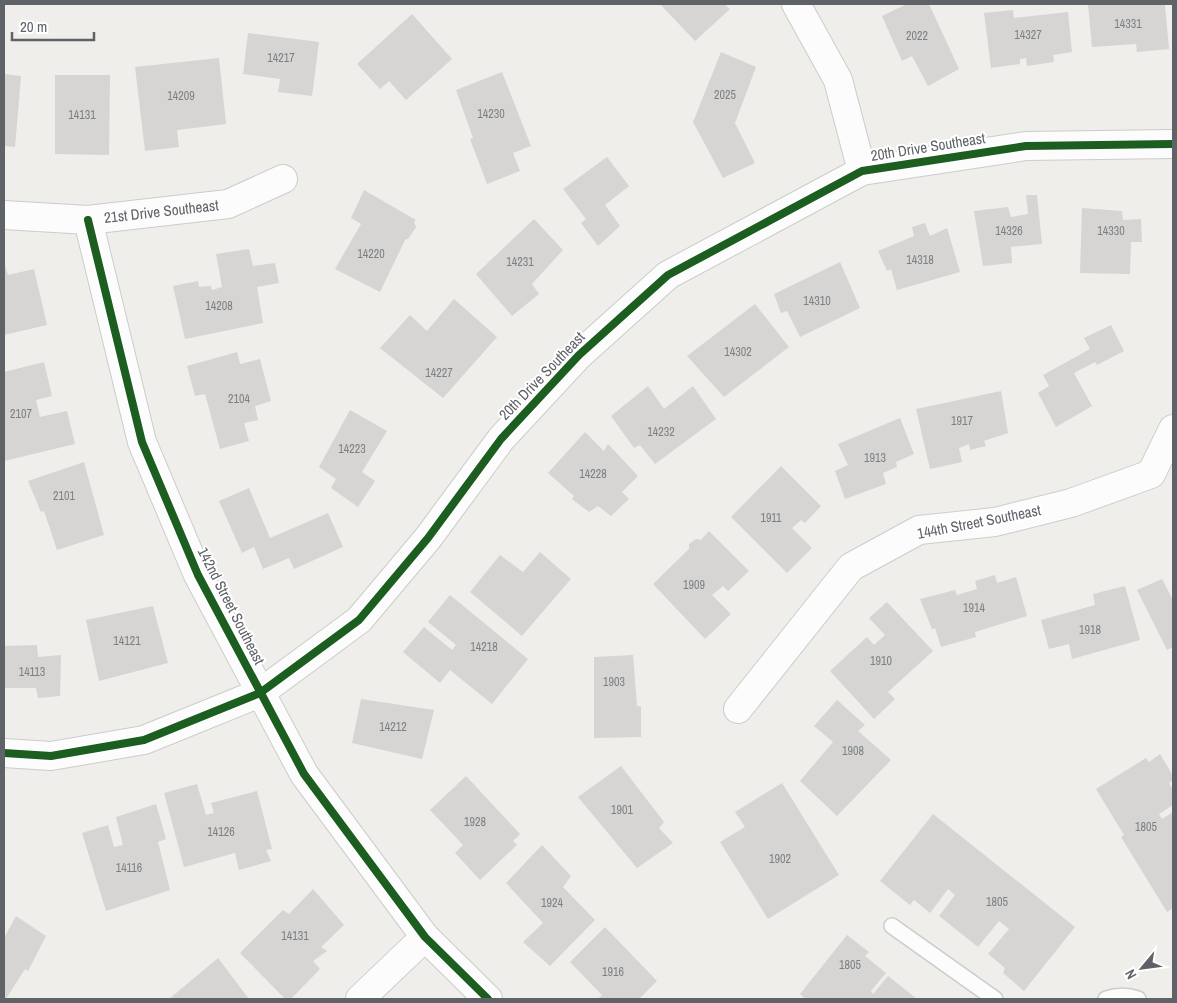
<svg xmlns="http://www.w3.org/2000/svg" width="1177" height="1003" font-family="'Archivo Narrow',sans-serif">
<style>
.building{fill:#d6d5d3}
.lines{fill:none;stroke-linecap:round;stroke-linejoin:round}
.lane-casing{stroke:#cbcccc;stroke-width:18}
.street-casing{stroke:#cbcccc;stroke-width:30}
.lane{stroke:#fdfcfc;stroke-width:15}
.street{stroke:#fdfcfc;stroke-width:28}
.cycleway-casing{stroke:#fff;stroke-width:11}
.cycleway{stroke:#1b5e20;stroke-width:8}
.labels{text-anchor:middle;stroke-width:4;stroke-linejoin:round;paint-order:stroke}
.number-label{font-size:12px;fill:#7e8184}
.street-label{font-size:15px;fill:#5f6368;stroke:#fff}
</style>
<rect width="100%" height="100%" fill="#efeeea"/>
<g class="building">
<path d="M660,4H724L730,9L695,41Z"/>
<path d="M907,4H929L959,69L928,86L912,56L902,61L882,16Z"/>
<path d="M1088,4H1165L1169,49L1137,52L1136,44L1092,47Z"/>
<path d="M1013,10L1014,18L1068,12L1072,52L1053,55L1054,62L1027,66L1026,58L1020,59V64L991,68L984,13Z"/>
<path d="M412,14L452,59L406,100L389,81L380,89L357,64Z"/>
<path d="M248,33L319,42L312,96L278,92L280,79L243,74Z"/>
<path d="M721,52L756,67L735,123L755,163L723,178L693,122Z"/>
<path d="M219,58L226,124L177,130L179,147L145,151L135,67Z"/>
<path d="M502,72L531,146L513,153L520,171L487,184L470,139L473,138L456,90Z"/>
<path d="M4,74L21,76L15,147L4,146Z"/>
<path d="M55,75H110L109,155L55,154Z"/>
<path d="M607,157L629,186L605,205L620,226L598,246L581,223L586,219L563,189Z"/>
<path d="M364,190L416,220L414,222L416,227L409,238L405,240L380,292L335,269L361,224L351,218Z"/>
<path d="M1026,195H1037L1042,244L1011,247L1012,263L983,266L974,211L1008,207L1011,217L1028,214Z"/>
<path d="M1082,208L1122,211L1123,220L1141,219L1142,242H1131L1130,274L1080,273Z"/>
<path d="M534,219L563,250L532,284L539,294L512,316L476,274Z"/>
<path d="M925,223L930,236L947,228L960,272L897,290L891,269L887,271L878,251L914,236L912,227Z"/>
<path d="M249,249L253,266L275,263L279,283L257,287L263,323L185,339L173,286L198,281L199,287L211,286L212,290L222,287L216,254Z"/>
<path d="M4,262L8,275L34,269L47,325L4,335Z"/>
<path d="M840,262L860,308L800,337L787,311L781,313L774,294Z"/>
<path d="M454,299L497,337L443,398L380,348L410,315L427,331Z"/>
<path d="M755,304L789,347L724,397L687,356Z"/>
<path d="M1111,325L1124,351L1097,365L1095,362L1074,373L1092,406L1056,427L1038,393L1049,386L1043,375L1090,349L1084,338Z"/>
<path d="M237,352L240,364L260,359L271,401L255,406L258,420L244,423L249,441L220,449L205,394L195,396L187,366Z"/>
<path d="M44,362L52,396L36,400L40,417L67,411L75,444L4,461V372Z"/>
<path d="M648,386L664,409L693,386L716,419L655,464L640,445L634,448L611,416Z"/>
<path d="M1001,391L1008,433L984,441L986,446L970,450L969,444L959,448L962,462L930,469L916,409Z"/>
<path d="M350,410L387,431L362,472L375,481L358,507L331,488L336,479L319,467Z"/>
<path d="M900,418L914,454L896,462L897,467L883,473L886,484L845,499L835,471L848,465L838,444Z"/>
<path d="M585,432L604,451L608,444L638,476L622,492L629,499L611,516L598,506L589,512L572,499L574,496L548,473Z"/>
<path d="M84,462L104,535L57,550L44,511L41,512L28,481Z"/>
<path d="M781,466L821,506L805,523L801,520L792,528L812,548L787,573L731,517Z"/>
<path d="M249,488L270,538L328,513L343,547L294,569L289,558L263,569L254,547L242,553L219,501Z"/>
<path d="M709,531L749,571L728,591L723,586L712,595L731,614L705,639L653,584L689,549V544L696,539L701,540Z"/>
<path d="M540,552L571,579L522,636L470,592L500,555L523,572Z"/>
<path d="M995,575L997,583L1016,577L1027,616L975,632L976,637L941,647L935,628L932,629L920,599L955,590L957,595L977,589L975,581Z"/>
<path d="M1162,579L1173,600V647L1167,650L1137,590Z"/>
<path d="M1125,586L1140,640L1072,659L1069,644L1049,649L1041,620L1095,605L1093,594Z"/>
<path d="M450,595L528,659L492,704L450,670L440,683L403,652L424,627L452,650L456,645L428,622Z"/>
<path d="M887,602L933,651L888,692L895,699L874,719L830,671L867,637L874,645L885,635L869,618Z"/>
<path d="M153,606L168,663L99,681L86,620Z"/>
<path d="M37,645L38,657L61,655L60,696L38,698L36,688H4V646Z"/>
<path d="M633,655L637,706H641V737L594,738V657Z"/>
<path d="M361,699L434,710L422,759L352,743Z"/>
<path d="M837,700L865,725L858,731L891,760L837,816L800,781L833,742L814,726Z"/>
<path d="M1160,754L1173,776V780L1169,783L1173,790V805L1159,814L1162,819L1173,812V908L1167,912L1121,837L1124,835L1096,789L1146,758L1149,762Z"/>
<path d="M621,766L664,822L659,828L673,843L637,868L578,797Z"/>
<path d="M466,776L520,834L513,841L517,845L480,880L455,853L463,845L430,810Z"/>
<path d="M782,783L839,875L768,919L720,842L745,827L735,812Z"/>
<path d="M197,784L206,815L214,813L211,803L257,791L272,849L266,850L271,861L239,870L235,853L184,867L164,793Z"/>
<path d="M156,804L166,839L158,842L170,890L106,911L82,833L108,825L114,847L123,845L116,817Z"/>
<path d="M933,814L1075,927L1024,991L1003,973L1005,968L988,954L1009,929L999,921L978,947L939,916L955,895L948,889L930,913L914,900L910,905L880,881Z"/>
<path d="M542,845L571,876L563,887L595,920L550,966L523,942L543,923L506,883Z"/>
<path d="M313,889L344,925L321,947L327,951L313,961L320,969L291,999H285L240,953L283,910L289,914Z"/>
<path d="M16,916L46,936L28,971L25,969L6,999H4V938Z"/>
<path d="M605,927L657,981L639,999H598L602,995L570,962Z"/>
<path d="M847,935L869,952L865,956L886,973L871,991L873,994L888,976L917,999H806L800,994Z"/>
<path d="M218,958L249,999H169Z"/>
</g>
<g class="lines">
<g class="lane-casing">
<g id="lane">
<path d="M892,926L995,999"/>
<path d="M1106,999C1118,995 1127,995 1138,999"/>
</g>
</g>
<g class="street-casing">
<g id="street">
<path d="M796,4L838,80L862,171"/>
<path id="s1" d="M4,215L88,220L228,204L283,179"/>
<path d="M88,220L142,442L198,575L304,774L425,937L488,999"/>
<path d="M738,709L851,567L919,530L995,522L1071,503L1151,474L1173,429"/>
<path d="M4,753L51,756L144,740L260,693L359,620L428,538L501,439L579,355L668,275L862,171L1026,146L1173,144"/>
<path d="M360,999L425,937"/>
</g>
</g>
<use href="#lane" class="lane"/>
<use href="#street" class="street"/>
<g class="cycleway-casing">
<g id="cycleway">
<path d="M88,220L142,442L198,575L304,774L425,937L488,999"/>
<path d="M4,753L51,756L144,740L260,693L359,620L428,538L501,439L579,355L668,275L862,171L1026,146L1173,144"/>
</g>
</g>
<use href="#cycleway" class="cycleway"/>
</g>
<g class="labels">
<g class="number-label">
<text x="1128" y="28">14331</text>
<text x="1028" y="39">14327</text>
<text x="917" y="40">2022</text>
<text x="281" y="62">14217</text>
<text x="725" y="99">2025</text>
<text x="181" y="100">14209</text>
<text x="491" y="118">14230</text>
<text x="82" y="119">14131</text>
<text x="1009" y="235">14326</text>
<text x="1111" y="235">14330</text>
<text x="371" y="258">14220</text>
<text x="920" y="264">14318</text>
<text x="520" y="266">14231</text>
<text x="817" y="305">14310</text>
<text x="219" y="310">14208</text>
<text x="738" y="356">14302</text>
<text x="439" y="377">14227</text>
<text x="239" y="403">2104</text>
<text x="21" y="418">2107</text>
<text x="962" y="425">1917</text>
<text x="661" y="436">14232</text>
<text x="352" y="453">14223</text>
<text x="875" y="462">1913</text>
<text x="593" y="478">14228</text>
<text x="64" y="500">2101</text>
<text x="771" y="522">1911</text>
<text x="694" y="589">1909</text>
<text x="974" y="612">1914</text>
<text x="1090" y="634">1918</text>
<text x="127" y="645">14121</text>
<text x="484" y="651">14218</text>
<text x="881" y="665">1910</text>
<text x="32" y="676">14113</text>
<text x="614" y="686">1903</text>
<text x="393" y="731">14212</text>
<text x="853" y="755">1908</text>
<text x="622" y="814">1901</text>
<text x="475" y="826">1928</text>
<text x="1146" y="831">1805</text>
<text x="221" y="836">14126</text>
<text x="780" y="863">1902</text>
<text x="129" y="872">14116</text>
<text x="997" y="906">1805</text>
<text x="552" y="907">1924</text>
<text x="295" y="940">14131</text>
<text x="850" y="969">1805</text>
<text x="613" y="976">1916</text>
</g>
<g class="street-label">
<text transform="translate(928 147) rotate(-9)" y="5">20th Drive Southeast</text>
<text dy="5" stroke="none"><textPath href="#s1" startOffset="158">21st Drive Southeast</textPath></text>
<text transform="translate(542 376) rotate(-46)" y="5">20th Drive Southeast</text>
<text transform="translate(979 522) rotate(-11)" y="5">144th Street Southeast</text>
<text transform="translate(231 606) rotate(63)" y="5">142nd Street Southeast</text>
</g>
</g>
<rect width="1177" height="1003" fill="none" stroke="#5f6368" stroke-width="10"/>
<g transform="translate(1142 968) rotate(241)" stroke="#ffffff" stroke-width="4" paint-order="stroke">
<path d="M0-4L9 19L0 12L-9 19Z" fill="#5f6368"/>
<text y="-8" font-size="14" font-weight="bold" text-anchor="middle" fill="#5f6368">N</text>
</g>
<path d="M12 32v8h82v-8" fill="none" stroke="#5f6368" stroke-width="2.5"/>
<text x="20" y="32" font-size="15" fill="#5f6368" stroke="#ffffff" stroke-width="4" paint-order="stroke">20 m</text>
</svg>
